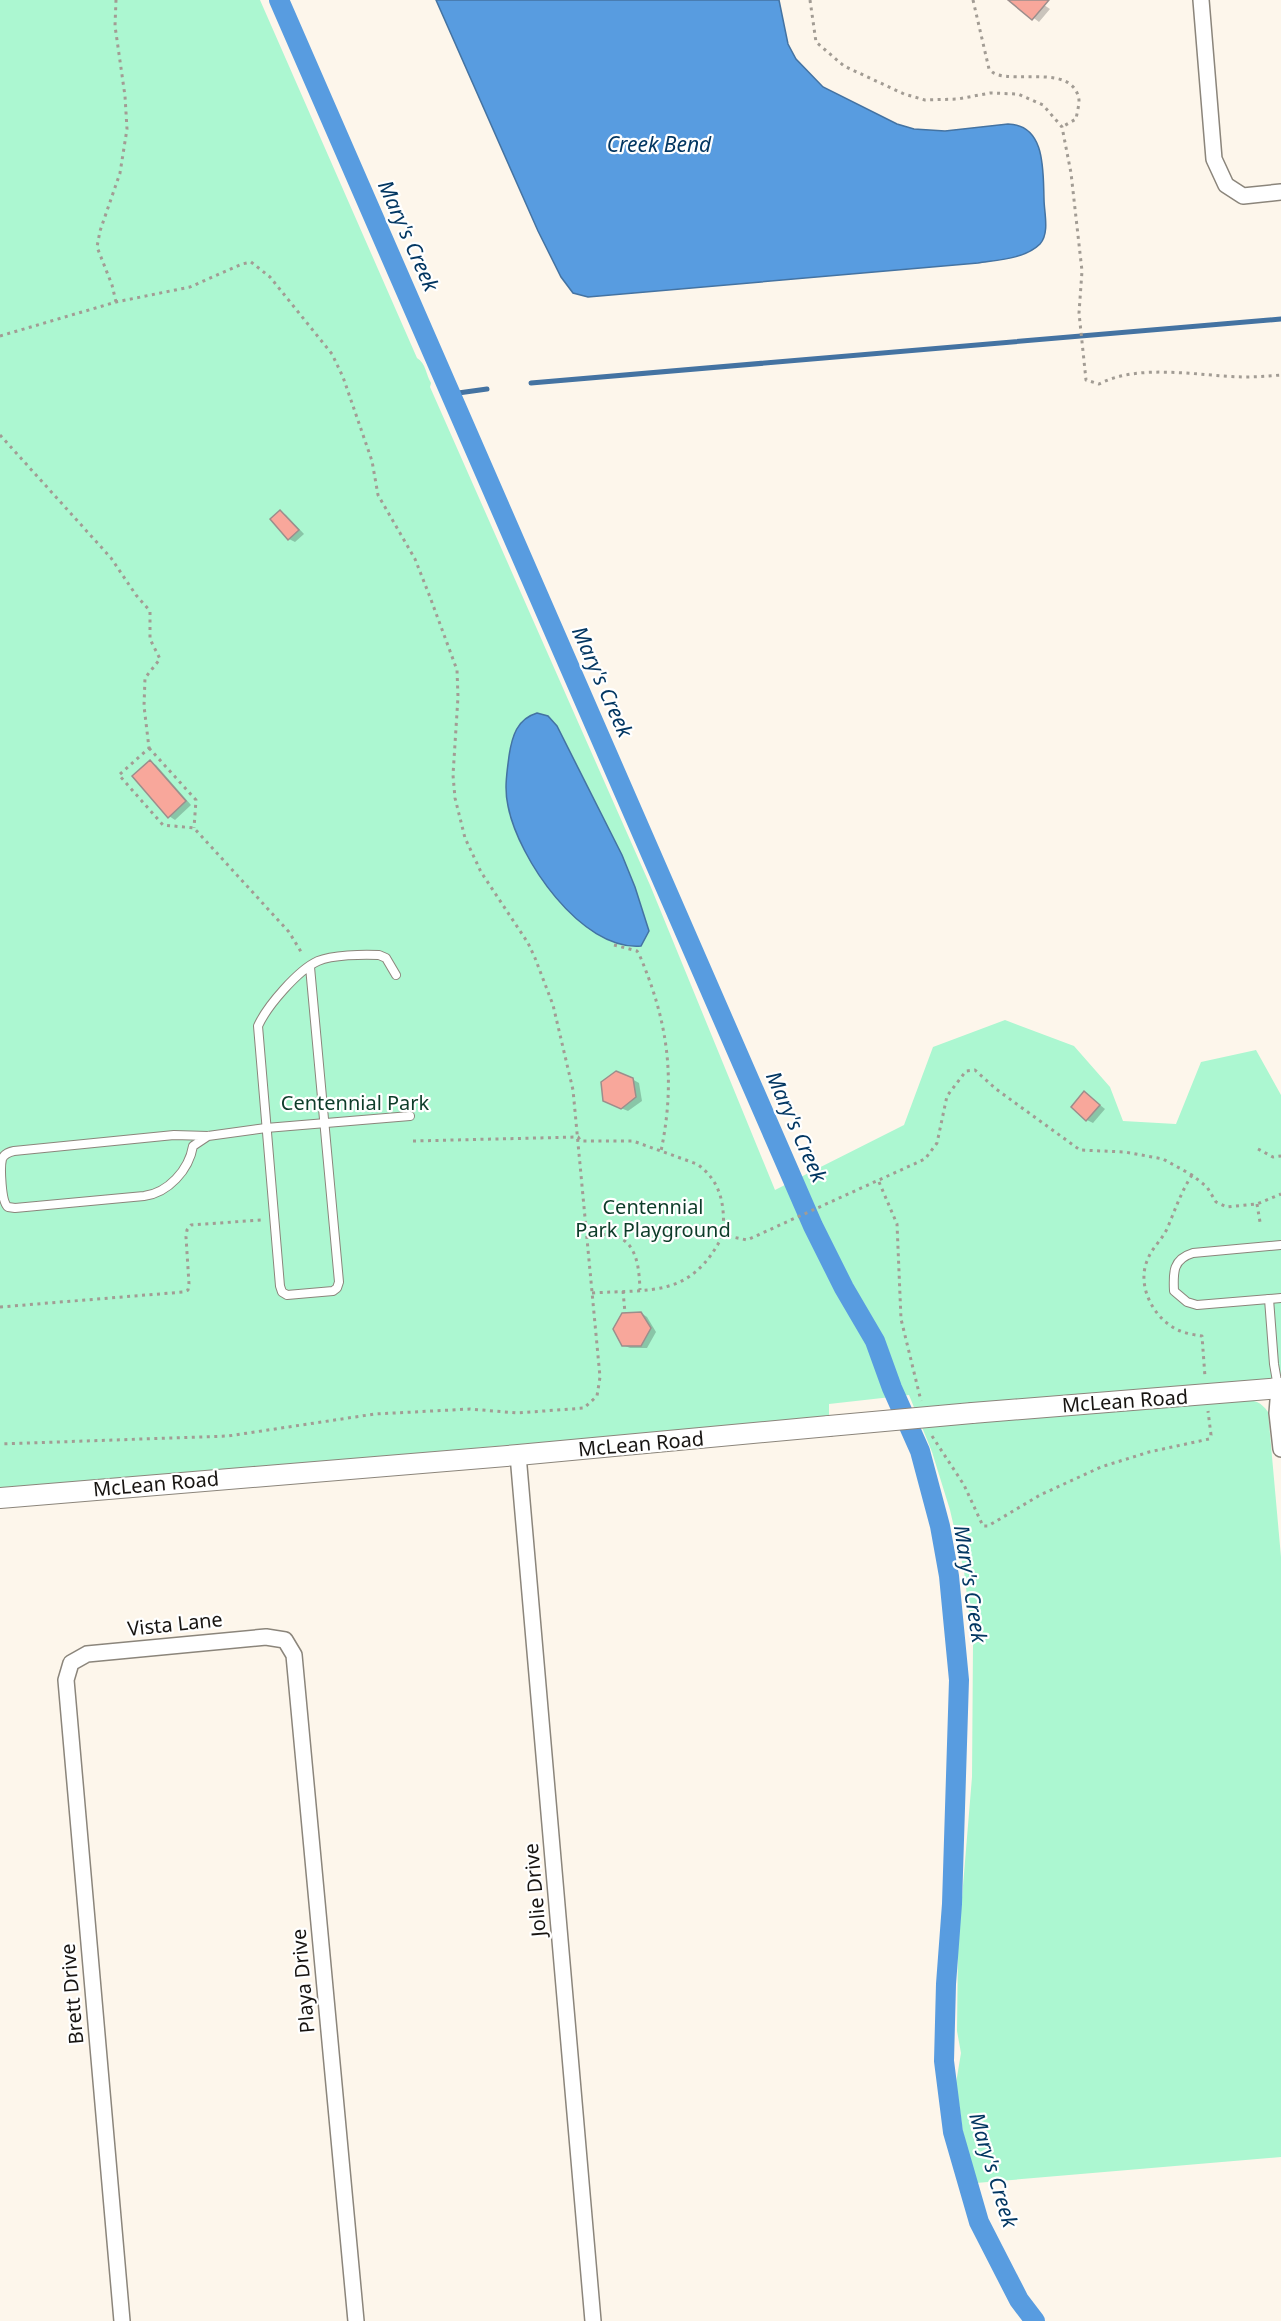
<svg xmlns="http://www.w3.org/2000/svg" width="1281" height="2321" font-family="'Noto Sans',sans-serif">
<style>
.green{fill:#acf7d1}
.water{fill:#589ce0;stroke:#4473a2;stroke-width:1.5}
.shadow{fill:#0003}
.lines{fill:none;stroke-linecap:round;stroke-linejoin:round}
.stream{stroke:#4473a2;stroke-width:5}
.canal{stroke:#589ce0;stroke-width:20}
.building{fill:#f8a79b;stroke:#9c8e8c;stroke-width:1.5}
.service-casing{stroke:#8b857b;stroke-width:10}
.minor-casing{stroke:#8b857b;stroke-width:18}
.tertiary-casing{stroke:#8b857b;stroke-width:22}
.path{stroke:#a29c94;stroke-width:3;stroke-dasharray:3 4.5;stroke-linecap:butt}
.service{stroke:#fff;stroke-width:8}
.minor{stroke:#fff;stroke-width:15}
.tertiary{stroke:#fff;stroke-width:20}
.tertiary-bridge-casing{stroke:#8b857b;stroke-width:22;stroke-linecap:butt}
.tertiary-bridge{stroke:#fff;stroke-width:20}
.labels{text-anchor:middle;stroke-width:4.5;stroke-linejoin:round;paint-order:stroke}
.park-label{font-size:20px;fill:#0d3c29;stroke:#fff}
.street-label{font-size:20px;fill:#171411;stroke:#fff}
.water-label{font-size:21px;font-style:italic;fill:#033762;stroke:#fff}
</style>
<rect width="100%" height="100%" fill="#fdf6eb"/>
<path class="green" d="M0,0H260L417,358C426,363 426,375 431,383L430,387L650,885L775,1190L904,1125L933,1047L1005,1020L1074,1046L1110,1087L1123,1121L1176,1124L1201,1062L1256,1050L1281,1095V1379L1244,1400C1255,1400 1261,1402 1268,1412L1281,1557V2157L976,2183L963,2132L956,2083L961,2053L957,2031L958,1946L972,1777L973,1644L964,1571L950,1510L932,1452L909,1395L829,1404V1416L604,1437L0,1489Z"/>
<g class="water">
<path d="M436,0H779L788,44L796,59L823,87L897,124L914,129L945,131L1008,124C1046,125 1043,171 1044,199C1044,212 1050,233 1040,244C1025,259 997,260 978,263L588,297L573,293L561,277L538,231Z"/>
<path d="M537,713L548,716L557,726L622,855L635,887L649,931L641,946C581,951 518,858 508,806C504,789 507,772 509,756C512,736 517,719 537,713Z"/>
</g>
<g class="shadow">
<path d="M1010,0H1047L1044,5L1050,9L1039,22Z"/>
<path d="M281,512L286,515L304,534L295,542L289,539Z"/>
<path d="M150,762L156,765L191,805L175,820L169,816Z"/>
<path d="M632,1079L639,1083L642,1101L628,1111L611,1104Z"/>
<path d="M1085,1093L1105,1109L1093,1123L1087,1120Z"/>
<path d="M641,1313L647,1317L656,1332L647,1348H630L623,1345Z"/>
</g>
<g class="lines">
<g class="stream">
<path d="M531,383L1281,319"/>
<path d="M451,394L487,389"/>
</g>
<path class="canal" d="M279,0L813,1226L844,1288L875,1341L892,1388L920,1451L940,1526L949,1576L959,1680L952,1904L946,1984L944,2061L953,2132L979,2222L1019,2300L1035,2321"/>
</g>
<g class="building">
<path d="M1008,0H1049L1032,20Z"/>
<path d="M280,510L299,530L288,540L270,519Z"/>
<path d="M150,760L186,801L168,818L132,776Z"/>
<path d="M616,1071L633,1078L636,1097L621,1109L603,1101L601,1082Z"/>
<path d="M1084,1091L1100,1105L1086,1121L1071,1107Z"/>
<path d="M641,1312L651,1328L641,1346H622L613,1329L622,1313Z"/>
</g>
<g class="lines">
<g class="service-casing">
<g id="service">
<path d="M310,967L339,1282L337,1288L333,1291L287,1295L282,1292L280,1286L258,1026C267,1006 298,970 318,961C332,955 363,954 379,955L386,958L396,975"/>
<path d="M208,1136L193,1146C189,1170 168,1193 144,1196L15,1208L8,1207C1,1202 0,1167 2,1159C4,1154 9,1152 14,1151L174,1135L208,1136L266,1128L410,1116"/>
<path d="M1281,1245L1193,1253C1173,1259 1173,1272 1174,1291L1187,1302L1197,1305L1281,1298"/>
<path d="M1269,1299L1274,1364L1278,1387"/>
</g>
</g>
<g class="minor-casing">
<g id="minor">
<path d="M1201,0L1214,159L1226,185L1243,196L1281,192"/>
<path d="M1279,1388L1277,1413L1281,1449"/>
<path d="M518,1455L593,2321"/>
<path d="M122,2321L66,1680L71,1663L87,1654L266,1637L285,1640L294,1655L356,2321"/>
</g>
</g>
<g class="tertiary-casing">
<g id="tertiary">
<path d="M972,1413L1281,1388"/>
<path d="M0,1498L518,1455L829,1426"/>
</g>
</g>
<g class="path">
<path d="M810,0L816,42L844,66L904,94L925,100L958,99L990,93L1018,94L1043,105L1062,127L1071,173L1082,271L1079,313L1086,380L1099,384C1139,363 1199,376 1243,377C1256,377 1268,376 1281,375"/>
<path d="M973,0L989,69C991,71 993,73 996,74C1017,83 1074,64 1079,100C1079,106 1077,113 1076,119L1062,127"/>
<path d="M116,302L112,285L97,247L100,231L120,173L127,129L125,96L115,26L116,0"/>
<path d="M0,336L116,302L190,287L242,264L251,262L270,277L332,354L343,377L372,461L378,495L415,559L430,597L457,670L458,697L453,775L455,798L465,838L481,872L528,943L535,958L553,1005L573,1090L600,1377L597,1396L584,1408L517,1413L470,1409L375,1414L228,1436L0,1444"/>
<path d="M0,435L111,558L136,595L150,611V639L160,659L145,678L144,706L149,748L119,775L163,825L194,828L289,932L303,955"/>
<path d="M149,748L196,800L194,828"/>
<path d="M614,945L637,951L639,954C668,1021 676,1079 661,1151"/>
<path d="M413,1141L578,1137L581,1141H633L697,1164C722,1182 725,1206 723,1235L747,1240L925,1159L937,1143L947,1096L966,1071L975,1070L996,1089L1080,1150L1125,1152L1163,1159L1192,1175L1207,1187L1216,1202L1227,1207L1257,1204L1281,1194"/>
<path d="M1258,1149L1273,1157L1281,1156"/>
<path d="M1192,1175C1181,1192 1175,1210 1167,1229C1161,1241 1151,1249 1147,1261C1136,1288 1156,1323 1183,1332C1189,1334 1196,1335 1202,1336L1205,1377"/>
<path d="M879,1182L897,1224L901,1319L921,1401"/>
<path d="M1257,1204L1260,1222"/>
<path d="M587,1236C595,1235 604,1234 611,1235C638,1240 639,1269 640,1290"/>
<path d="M623,1291L625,1313"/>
<path d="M592,1293C653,1289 691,1298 723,1235"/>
<path d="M0,1307L183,1292L188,1290L189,1284L186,1237L187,1230L191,1225L261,1220"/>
<path d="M932,1436L964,1485L983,1526H988L1040,1495L1101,1467L1149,1452L1209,1439L1211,1435L1208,1411"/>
</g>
<use href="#service" class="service"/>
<use href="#minor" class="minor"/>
<use href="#tertiary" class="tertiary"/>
<g class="tertiary-bridge-casing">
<path id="tertiary-bridge" d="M829,1426L972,1413"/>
</g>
<use href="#tertiary-bridge" class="tertiary-bridge"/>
</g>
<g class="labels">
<g class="park-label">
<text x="355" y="1110">Centennial Park</text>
<text x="653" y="1214">Centennial<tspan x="653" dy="23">Park Playground</tspan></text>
</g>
<g class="street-label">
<text transform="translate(1125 1401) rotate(-4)" y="7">McLean Road</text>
<text transform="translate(641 1444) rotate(-5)" y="7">McLean Road</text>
<text transform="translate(156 1484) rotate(-5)" y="7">McLean Road</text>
<text transform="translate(175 1624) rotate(-6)" y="7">Vista Lane</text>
<text transform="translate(535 1890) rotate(-95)" y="7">Jolie Drive</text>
<text transform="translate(303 1981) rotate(-95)" y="7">Playa Drive</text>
<text transform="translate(72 1994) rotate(-95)" y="7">Brett Drive</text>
</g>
<g class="water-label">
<text x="659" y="152">Creek Bend</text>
<text transform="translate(408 236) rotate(66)" y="7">Mary's Creek</text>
<text transform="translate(602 682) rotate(66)" y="7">Mary's Creek</text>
<text transform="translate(796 1127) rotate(66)" y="7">Mary's Creek</text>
<text transform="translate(970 1584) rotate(81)" y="7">Mary's Creek</text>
<text transform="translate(993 2170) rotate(73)" y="7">Mary's Creek</text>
</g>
</g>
</svg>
